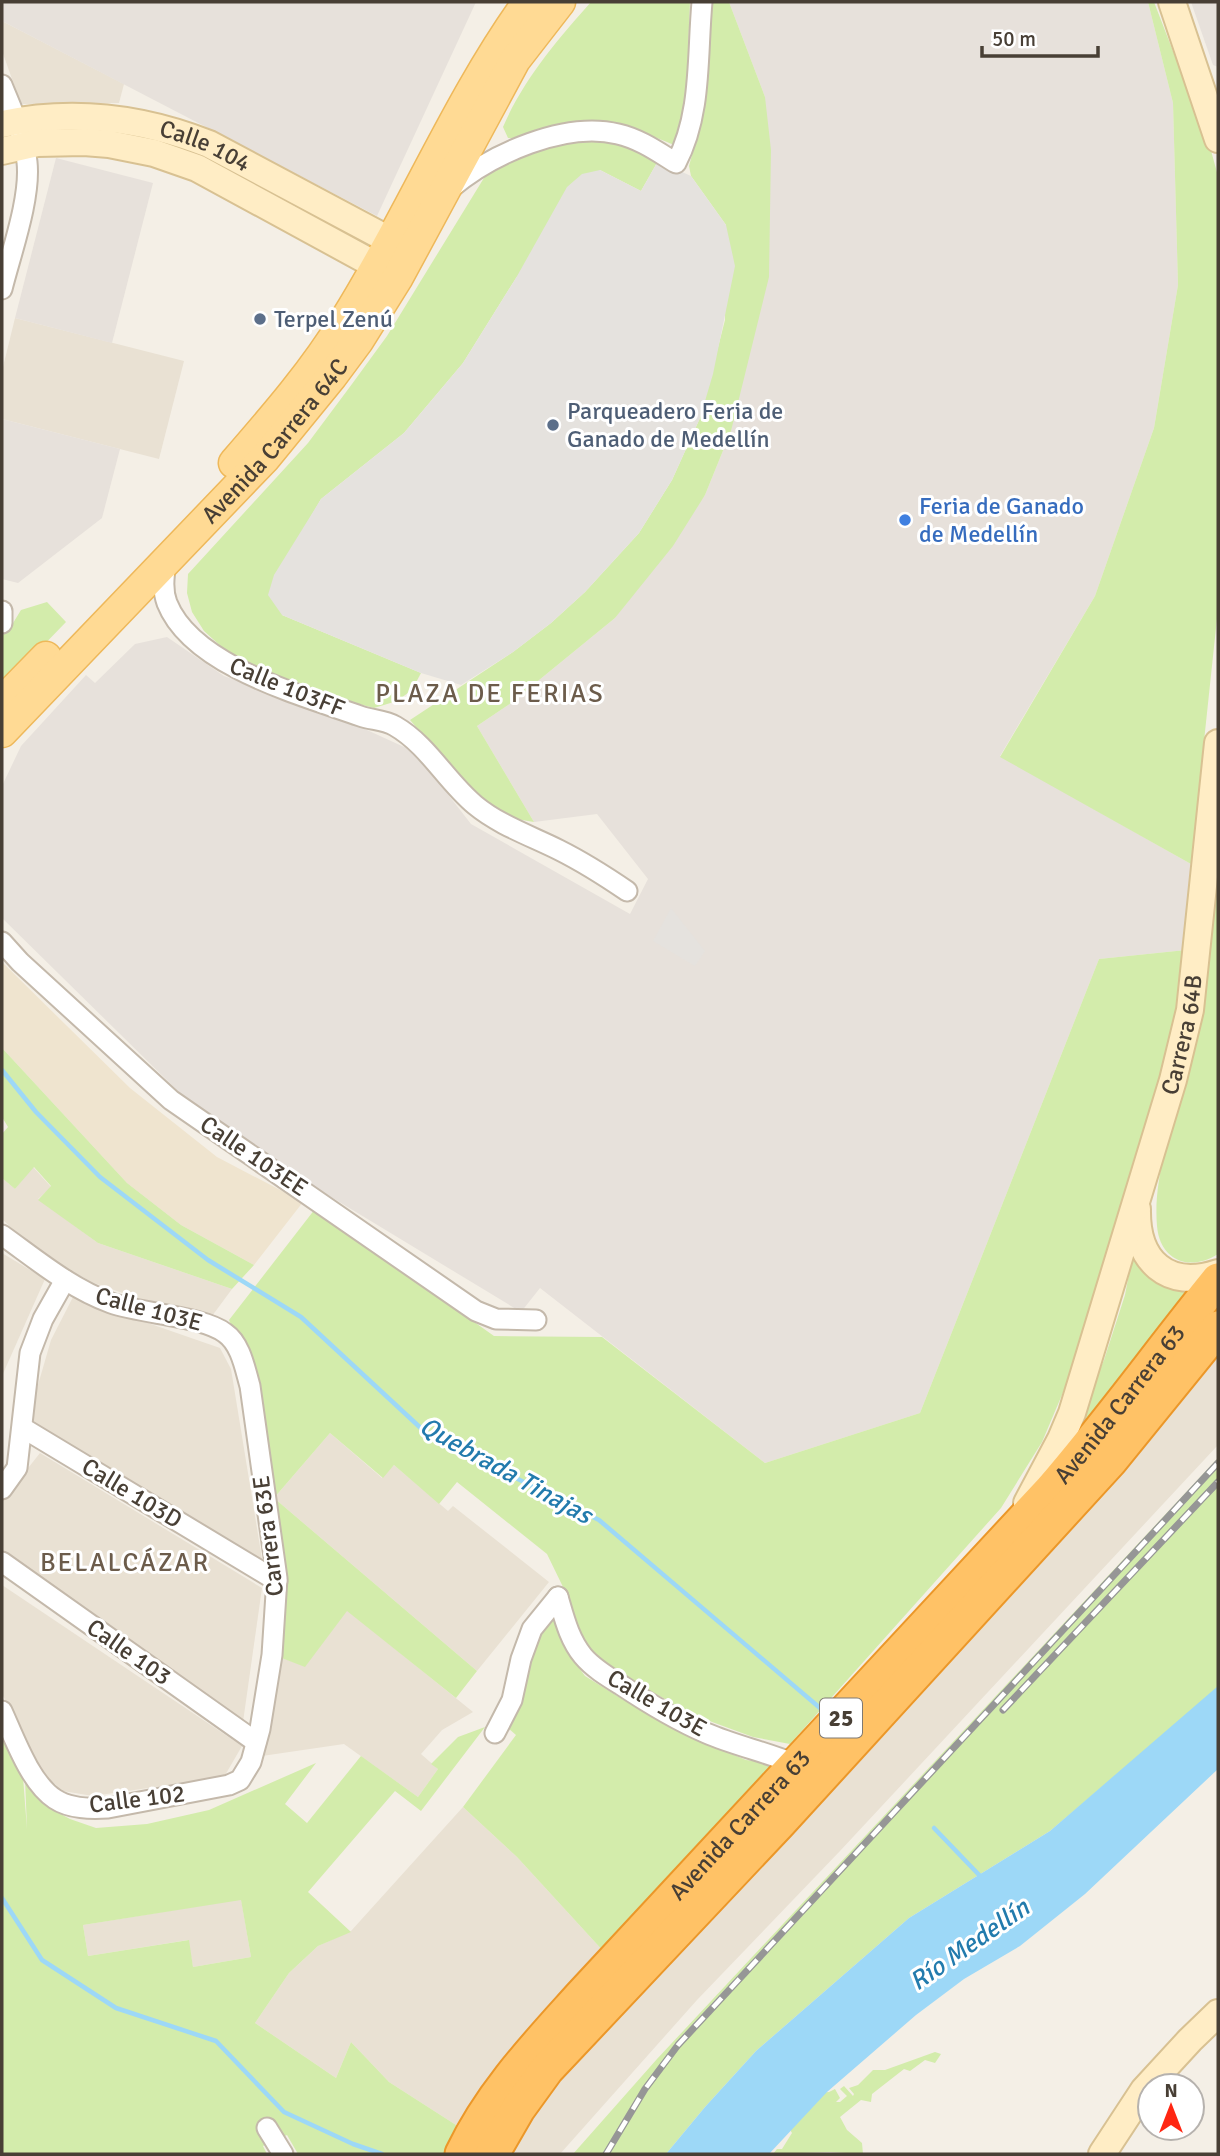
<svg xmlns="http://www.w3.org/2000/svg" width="1220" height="2156" font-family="Signika,sans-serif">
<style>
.residential{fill:#e9e1d3}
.industrial{fill:#e7e1db}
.education{fill:#efe4cf}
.green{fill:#d3ecab;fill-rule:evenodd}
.parking{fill:#e5e2de}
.water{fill:#9dd8f7}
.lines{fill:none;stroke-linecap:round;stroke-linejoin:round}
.stream{stroke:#9dd8f7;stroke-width:4.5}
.street-casing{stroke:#c4b9ab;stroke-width:23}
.secondary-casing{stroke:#d8c192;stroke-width:30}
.primary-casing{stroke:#eeb85a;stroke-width:33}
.highway-casing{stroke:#eb9729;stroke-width:37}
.street{stroke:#fff;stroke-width:19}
.secondary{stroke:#ffedc5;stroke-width:26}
.primary{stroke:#ffda94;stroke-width:30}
.highway{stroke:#ffc266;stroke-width:33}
.rail-casing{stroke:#969696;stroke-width:7}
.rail{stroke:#fff;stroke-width:4.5;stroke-dasharray:13;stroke-linecap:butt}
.service-dot{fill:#5c6f8a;stroke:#fff;stroke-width:2.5}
.shop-dot{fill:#3f7fe0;stroke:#fff;stroke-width:2.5}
.labels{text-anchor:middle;stroke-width:6;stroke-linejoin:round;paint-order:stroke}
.shield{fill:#fff;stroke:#7f7972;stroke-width:2}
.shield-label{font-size:23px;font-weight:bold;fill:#483f35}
.street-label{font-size:24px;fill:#483f35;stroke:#fff}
.service-label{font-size:24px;fill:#4e5e75;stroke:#fff;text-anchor:start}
.shop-label{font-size:24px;fill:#366cbe;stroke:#fff;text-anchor:start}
.neighbourhood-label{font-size:26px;letter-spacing:2px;fill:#6c5c4b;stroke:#fff}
.water-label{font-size:26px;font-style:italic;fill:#227bad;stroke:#fff}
</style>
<rect width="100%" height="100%" fill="#f4efe6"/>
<g class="residential">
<path d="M2,21L124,84L119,103L21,104L2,51Z"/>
<path d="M15,318L184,361L159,459L2,419V371Z"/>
<path d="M33,1167L51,1187L38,1199L98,1243L232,1289L212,1316L157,1305L94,1283L54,1262L23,1239L2,1219V1178L15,1189Z"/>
<path d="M2,1253L45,1279L2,1376Z"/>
<path d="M73,1297L220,1348L231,1369L263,1565L27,1423L51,1340Z"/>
<path d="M1218,1357V1445L840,1851L697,2000L560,2154H510L523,2129L549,2091L891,1728L1026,1580L1173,1412Z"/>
<path d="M330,1433L382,1478L394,1465L448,1511L453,1506L549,1582L477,1671L274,1498Z"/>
<path d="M40,1453L262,1588L243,1722L2,1554V1501Z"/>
<path d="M2,1585L242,1746L224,1777L93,1796L63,1791L44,1774L2,1694Z"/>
<path d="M347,1610L473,1712L442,1730L421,1754L438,1769L418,1797L344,1744L262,1756L279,1657L305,1666Z"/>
<path d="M463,1807L517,1857L605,1953L533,2025L456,2125L389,2082L351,2042L336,2078L255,2023L289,1973L318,1946L351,1931Z"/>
<path d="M241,1899L251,1957L193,1967L188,1940L88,1956L83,1925Z"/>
</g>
<g class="industrial">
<path d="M2,2H476L377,216L2,21Z"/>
<path d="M729,2H1148L1173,103L1178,285L1154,428L1095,596L1000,756L1191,864L1186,950L1099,959L920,1413L765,1463L540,1288L521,1312L313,1186L181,1094L2,918V786L21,746L86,675L95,683L135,644L167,637L224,676L343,719L415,752L471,824L630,914L648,879L597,814L534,822L477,726L511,703L615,618L705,495L731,431L765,97Z"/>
<path d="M1191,2H1218V67L1213,65Z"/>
<path d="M56,158L153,183L112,343L15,318Z"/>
<path d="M2,419L120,449L102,518L18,583L2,579Z"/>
</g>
<path class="education" d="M2,962L130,1088L217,1157L303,1202L254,1265L181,1225L127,1183L2,1048Z"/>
<g class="green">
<path d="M591,2H690L686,103L677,146C646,134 622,122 588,124C561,126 536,139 508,138L503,127C523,80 558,39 591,2Z"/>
<path d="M712,2H729L765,97L771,150L769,277L731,431L705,495L673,546L615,618L511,703L477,726L534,822L510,818L473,792L410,720L513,652L551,623L585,592L639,533L672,480L700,418L725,320L726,225L691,176L689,166L702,118Z"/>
<path d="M1148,2H1154L1210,147L1218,176V609L1191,864L1000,757L1095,596L1154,428L1178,285L1173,103Z"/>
<path d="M595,139L629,146L658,161L641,191L600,170L516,278L463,363L404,433L321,499L299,537L282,615L421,673L412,690L397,701L374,708L336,698L235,659L204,631L192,612L187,593L188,574L308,443L352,384L387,336L487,173L518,155L558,142Z"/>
<path d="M47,602L66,622L2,688V636L10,628L21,610Z"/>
<path d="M1218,845V1254C1190,1272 1160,1261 1157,1226C1153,1180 1171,1133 1179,1088C1195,1008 1205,926 1218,845Z"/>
<path d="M1186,950L1169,1060L1137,1149L1067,1383L1042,1442L1001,1508L790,1744L753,1737L693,1715L593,1658L581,1640L564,1589L547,1554L457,1482L439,1504L394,1465L383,1478L330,1433L274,1498L477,1671L456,1698L347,1611L305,1667L279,1657L255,1383L229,1320L315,1209L494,1336L602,1337L765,1463L920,1413L1099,959Z"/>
<path d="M2,1048L127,1183L181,1225L254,1265L232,1289L98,1243L38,1200L51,1186L34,1167L15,1189L2,1178V1134L8,1127L2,1117Z"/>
<path d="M1134,1248L1145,1274L1160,1284L1193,1292L1063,1457L1104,1360L1125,1295Z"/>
<path d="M1218,1458V1686L1214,1692L1050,1831L909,1918L756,2051L705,2107L666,2154H573L657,2059Z"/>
<path d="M554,1612L569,1654L585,1676L622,1699L708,1744L746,1760L778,1764L605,1953L517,1857L463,1807L516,1735L508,1728L534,1644Z"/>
<path d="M485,1727L421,1811L395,1791L308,1892L351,1932L318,1946L289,1973L255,2023L336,2078L351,2042L389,2082L456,2125L449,2154H298L287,2135L263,2146L267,2154H2V1734L23,1777L27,1829L25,1779L46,1806L70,1819L96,1828L147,1824L209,1810L316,1763L285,1804L307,1823L361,1756L418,1797L438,1769L431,1764L458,1737ZM241,1900L251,1957L193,1967L189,1940L88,1956L83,1925Z"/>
<path d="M935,2052L941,2054L935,2063L925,2060L910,2071L904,2069L872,2094L871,2102L861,2100L840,2117L847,2130L862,2143L863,2154L830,2152L773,2154L777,2149H782L792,2133L788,2126L814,2093L829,2092L835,2089L840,2098L836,2102H840L847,2096L840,2089L844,2086L853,2096L854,2094L849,2088L858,2085L873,2070H885Z"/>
</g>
<g class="parking">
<path d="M658,161L691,176L726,225L735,266L713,374L700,418L672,480L639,533L585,592L551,623L513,652L461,685L421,673L282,615L268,595L274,575L321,499L404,433L463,363L516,278L567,187L582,174L600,170L641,191Z"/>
<path d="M671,908L705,951L695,966L653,941Z"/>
</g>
<path class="water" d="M1218,1686V1769L1085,1894L1020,1946L964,1979L916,2015L827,2092L769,2154H666L705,2107L756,2051L909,1918L1050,1831Z"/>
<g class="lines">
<g class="stream">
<path d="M2,1070L36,1112L100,1177L208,1260L301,1317L425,1432L599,1520L820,1708"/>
<path d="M934,1828L982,1878"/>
<path d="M2,1898L42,1960L116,2008L216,2041L284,2112L353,2144L382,2154"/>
</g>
<g class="street-casing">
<g id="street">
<path d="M2,85C12,110 24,135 27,162C31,198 11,253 2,289"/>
<path d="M451,188C491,154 565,121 618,134C640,139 658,152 676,163C702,114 697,56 702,2"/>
<path d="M166,561C164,576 162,590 167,603C192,666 301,695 360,716C371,720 385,720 395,726C428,745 446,781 475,805C499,825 531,836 559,850C583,862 605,876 627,891"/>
<path d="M2,611V623"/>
<path d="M2,942L20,962L171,1100L476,1311L496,1319L536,1320"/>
<path d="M2,1235C37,1260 70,1288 111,1303C142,1314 203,1316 225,1333C241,1344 245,1369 250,1386L277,1578L272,1655L260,1729L251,1762L240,1780L229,1785L108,1808C91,1809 70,1809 55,1799C30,1783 14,1737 2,1711"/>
<path d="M23,1428L277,1581"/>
<path d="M2,1489L17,1468L30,1353L43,1319L65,1280"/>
<path d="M2,1562L256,1742"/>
<path d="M558,1597C564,1617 569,1639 583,1656C593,1668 608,1677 621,1685C648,1703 676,1720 706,1733C736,1746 767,1752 797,1765"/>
<path d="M495,1733L512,1700L521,1659L532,1629L558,1597"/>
<path d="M267,2128L283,2154"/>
</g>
</g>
<g class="secondary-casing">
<g id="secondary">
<path d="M1172,2L1218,139"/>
<path id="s1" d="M2,124C74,109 141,117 209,144L391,241"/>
<path d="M2,151L37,143L84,142L109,144L154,153L197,168L377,266"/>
<path d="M1137,1209C1136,1261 1167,1290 1218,1273"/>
<path id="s2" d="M1027,1503L1061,1439L1072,1413L1173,1080L1190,1010L1218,743"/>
<path d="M1102,2154L1144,2090L1190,2040L1218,2013"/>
</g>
</g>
<g class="primary-casing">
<g id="primary">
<path d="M234,463C273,418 314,371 345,320C410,217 457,100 528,2"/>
<path d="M2,702L46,657"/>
<path id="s3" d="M2,732L265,458L332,376L358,341L398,277L515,60L560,2"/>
</g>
</g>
<g class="highway-casing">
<g id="highway">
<path id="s4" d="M462,2154C491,2093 536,2046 581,1996L1050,1491C1109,1423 1161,1350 1218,1280"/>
<path d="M492,2154L518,2109L547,2069L779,1823L1110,1461L1218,1328"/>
</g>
</g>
<use href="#street" class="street"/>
<use href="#secondary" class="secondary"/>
<use href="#primary" class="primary"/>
<use href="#highway" class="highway"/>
<g class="rail-casing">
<g id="rail">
<path d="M1003,1710L1218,1482"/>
<path d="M606,2154L645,2089L678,2045L1218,1463"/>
</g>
</g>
<use href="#rail" class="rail"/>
</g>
<g class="service-dot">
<circle cx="260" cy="319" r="7"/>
<circle cx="553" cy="425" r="7"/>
</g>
<circle class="shop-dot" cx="905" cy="520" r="7"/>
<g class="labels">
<rect class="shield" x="820" y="1698.5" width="42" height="39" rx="5"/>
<g class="shield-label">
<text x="841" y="1726">25</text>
</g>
<g class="street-label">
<text dy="8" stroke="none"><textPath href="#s1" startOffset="208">Calle 104</textPath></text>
<text dy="8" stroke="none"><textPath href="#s3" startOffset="399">Avenida Carrera 64C</textPath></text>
<text transform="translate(287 687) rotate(22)" y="8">Calle 103FF</text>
<text dy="8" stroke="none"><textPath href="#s2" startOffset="495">Carrera 64B</textPath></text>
<text transform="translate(254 1156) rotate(34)" y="8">Calle 103EE</text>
<text transform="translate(149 1309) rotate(15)" y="8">Calle 103E</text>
<text dy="8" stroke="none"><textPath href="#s4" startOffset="999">Avenida Carrera 63</textPath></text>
<text transform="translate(132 1493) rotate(31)" y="8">Calle 103D</text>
<text transform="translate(268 1536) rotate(-97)" y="8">Carrera 63E</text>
<text transform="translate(129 1652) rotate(35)" y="8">Calle 103</text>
<text transform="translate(657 1703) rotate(30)" y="8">Calle 103E</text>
<text transform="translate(137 1799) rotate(-7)" y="8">Calle 102</text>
<text dy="8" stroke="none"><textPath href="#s4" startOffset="432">Avenida Carrera 63</textPath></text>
</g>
<g class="service-label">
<text x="274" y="327">Terpel Zenú</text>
<text x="567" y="419">Parqueadero Feria de<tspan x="567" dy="28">Ganado de Medellín</tspan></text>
</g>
<g class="shop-label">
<text x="919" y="514">Feria de Ganado<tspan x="919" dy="28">de Medellín</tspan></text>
</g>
<g class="neighbourhood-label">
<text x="490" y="702">PLAZA DE FERIAS</text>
<text x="125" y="1571">BELALCÁZAR</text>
</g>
<g class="water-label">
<text transform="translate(506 1470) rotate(29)" y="9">Quebrada Tinajas</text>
<text transform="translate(969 1944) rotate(-35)" y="9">Río Medellín</text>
</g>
</g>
<rect width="1220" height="2156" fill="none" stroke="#483f35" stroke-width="7"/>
<g transform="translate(1171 2107)"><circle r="33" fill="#ffffff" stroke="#b6b2ae" stroke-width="2"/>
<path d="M0-5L12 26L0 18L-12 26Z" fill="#ff2612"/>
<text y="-10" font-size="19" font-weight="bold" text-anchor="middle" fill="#483f35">N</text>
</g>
<path d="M982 46v10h116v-10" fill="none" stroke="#483f35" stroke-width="3.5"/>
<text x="992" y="46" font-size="21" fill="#483f35" stroke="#ffffff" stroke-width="5" paint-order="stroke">50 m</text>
</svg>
